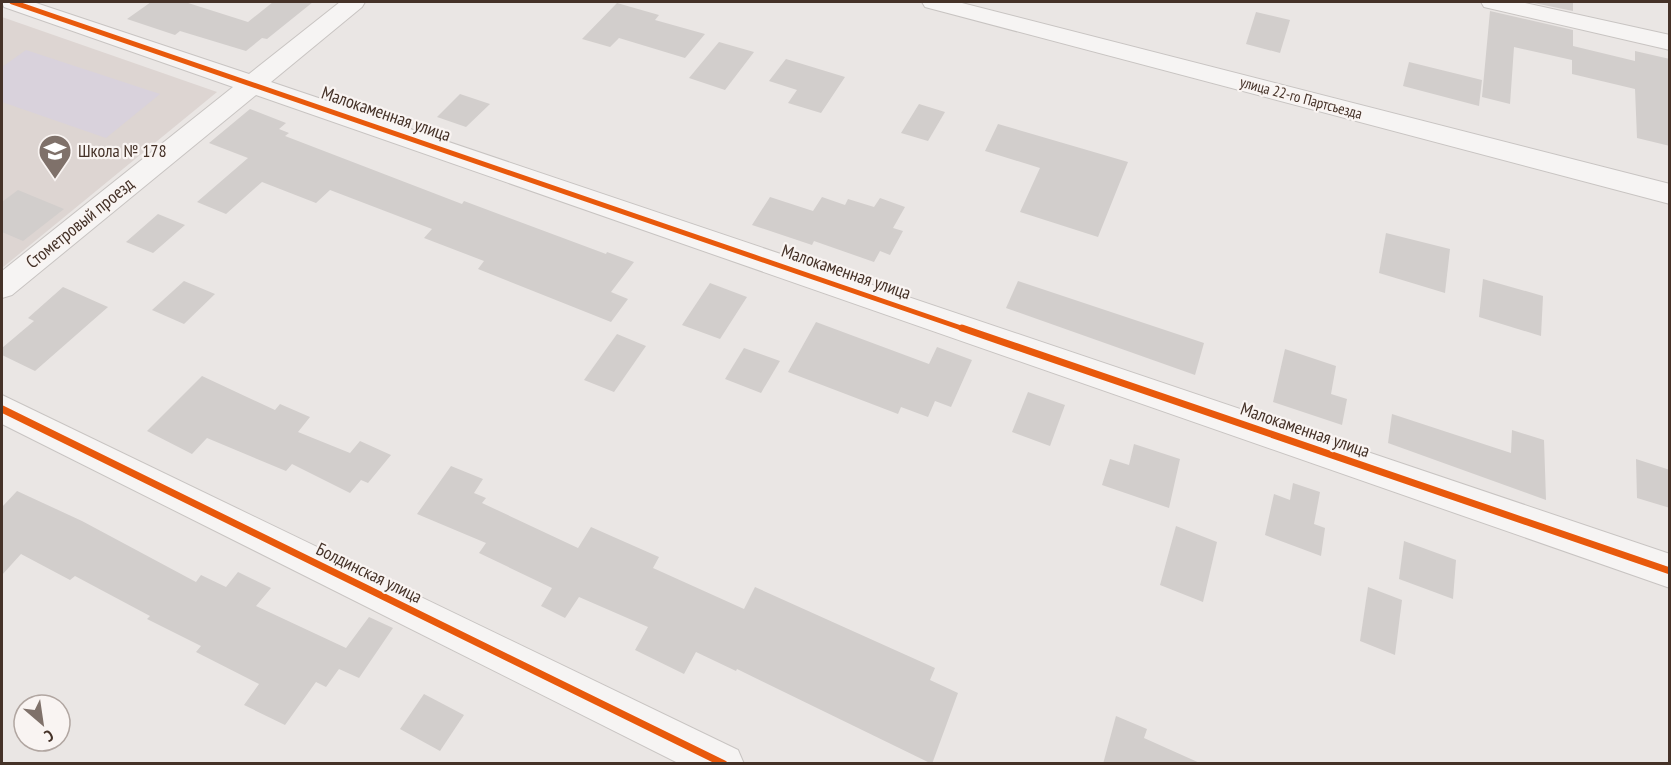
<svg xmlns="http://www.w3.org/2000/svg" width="1671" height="765" font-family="'PT Sans Narrow',sans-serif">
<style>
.built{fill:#ddd5d2}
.green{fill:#d9d2dc}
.building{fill:#d2cecc}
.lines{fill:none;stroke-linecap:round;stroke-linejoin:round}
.street-casing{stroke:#c8c4c2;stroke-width:2}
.street{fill:#f6f4f3;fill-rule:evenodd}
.cycleway-far1-casing{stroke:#f9f4f2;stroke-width:8}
.cycleway-casing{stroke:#f9f4f2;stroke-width:10}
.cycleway-far1{stroke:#e8590c;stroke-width:5}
.cycleway{stroke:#e8590c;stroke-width:7}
.labels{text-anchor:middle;stroke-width:4.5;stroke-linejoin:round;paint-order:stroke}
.far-street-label{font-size:15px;fill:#453228;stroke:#f9f4f2}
.street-label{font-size:18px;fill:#453228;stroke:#f9f4f2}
.poi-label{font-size:18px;fill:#453228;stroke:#f9f4f2;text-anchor:start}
</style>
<rect width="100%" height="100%" fill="#eae6e4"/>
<path class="built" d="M2,17L217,92L2,268Z"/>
<path class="green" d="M26,50L160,94L106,138L2,102V67Z"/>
<g class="building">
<path d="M151,2H185L248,22L273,2H313L267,39L262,38L246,51L180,31L175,35L127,19Z"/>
<path d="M1529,2H1573V11Z"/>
<path d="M617,3L659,15L655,20L705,34L685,58L619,38L610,47L582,39Z"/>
<path d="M1490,11L1573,30V46L1635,61V51L1670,59V146L1637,138L1635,89L1572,74V60L1514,47L1510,104L1482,97Z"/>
<path d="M1256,12L1290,20L1280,53L1246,44Z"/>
<path d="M719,42L754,52L725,90L689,78Z"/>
<path d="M786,59L845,77L821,113L788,103L797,90L769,81Z"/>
<path d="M1409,62L1482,80L1479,106L1403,86Z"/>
<path d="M460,94L490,104L466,127L437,117Z"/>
<path d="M919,104L945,112L928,141L901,133Z"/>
<path d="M250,109L286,123L279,129L289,133L285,136L462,204L464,201L606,254L607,252L634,262L611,292L628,299L611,322L478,269L484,261L424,238L432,229L330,190L316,203L262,182L226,214L197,202L248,158L209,143Z"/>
<path d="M998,124L1128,162L1098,237L1020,212L1040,168L985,151Z"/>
<path d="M18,190L64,209L23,241L2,232V202Z"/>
<path d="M770,197L813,211L822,197L845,205L848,199L874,207L880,198L905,207L893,228L903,231L890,255L880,251L874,262L814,241L812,245L752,225Z"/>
<path d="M158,214L185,225L153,253L126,242Z"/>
<path d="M1386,233L1450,249L1445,293L1379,273Z"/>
<path d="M1483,279L1543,296L1541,336L1479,317Z"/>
<path d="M184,281L215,294L184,324L152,310Z"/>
<path d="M1018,281L1204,343L1195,375L1006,308Z"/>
<path d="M710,283L747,297L720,339L682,325Z"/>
<path d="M63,287L108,307L35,371L2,355V348L34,321L28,318Z"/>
<path d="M816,322L929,364L937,347L972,360L951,407L935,401L928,417L901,407L898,414L788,372Z"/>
<path d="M617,334L646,346L614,392L584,380Z"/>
<path d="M744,348L780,361L761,393L725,379Z"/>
<path d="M1285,349L1336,366L1331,394L1347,399L1342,425L1273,402Z"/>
<path d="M202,376L275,410L280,404L310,417L298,432L350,453L360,441L391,455L368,483L361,480L350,493L292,464L286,471L207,438L192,454L147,431Z"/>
<path d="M1028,392L1065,405L1050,446L1012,432Z"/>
<path d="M1392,414L1511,453L1512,430L1544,440L1546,500L1388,443Z"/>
<path d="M1134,444L1180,459L1169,508L1102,485L1110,459L1129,465Z"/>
<path d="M1636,459L1670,470V508L1637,498Z"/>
<path d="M451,466L483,479L474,493L486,498L482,503L578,548L591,527L659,557L653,568L744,609L755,587L935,668L930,680L958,693L932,764L737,669L736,671L696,652L684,674L635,650L648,627L579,597L565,618L541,606L552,588L479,553L486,543L417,514Z"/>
<path d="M1293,483L1320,492L1314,524L1325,528L1321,556L1265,535L1274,494L1290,500Z"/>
<path d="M17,491L82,521L196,582L201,575L226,587L238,572L271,588L256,606L346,648L369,617L393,628L359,678L339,669L326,687L316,682L285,725L244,705L259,684L196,652L201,646L147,619L150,616L75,576L70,580L21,554L2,575V507Z"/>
<path d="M1176,526L1217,542L1203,602L1160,585Z"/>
<path d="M1404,541L1456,560L1453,599L1399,579Z"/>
<path d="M1368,587L1402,600L1395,655L1360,641Z"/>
<path d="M424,694L464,715L440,751L400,729Z"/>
<path d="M1116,716L1147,729L1144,738L1202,764H1103Z"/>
</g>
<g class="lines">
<g class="street-casing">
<g id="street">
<path d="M2,2H33L249,74L340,2H365L362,7L271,82L1670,554V588L256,95L12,295L2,298V271L233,87L4,7Z"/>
<path d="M922,2H958L1670,184V204L925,7Z"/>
<path d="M1481,2H1521L1670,35V50L1484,7Z"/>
<path d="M2,395L738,750L744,764H680L2,424Z"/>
</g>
</g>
<use href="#street" class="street"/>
<g class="cycleway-far1-casing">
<path id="cycleway-far1" d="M12,2L967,330"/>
</g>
<g class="cycleway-casing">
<g id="cycleway">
<path d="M962,328L1670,571"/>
<path d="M2,409L724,764"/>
</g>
</g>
<use href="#cycleway-far1" class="cycleway-far1"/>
<use href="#cycleway" class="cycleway"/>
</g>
<defs>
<g id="school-pin" transform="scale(1.725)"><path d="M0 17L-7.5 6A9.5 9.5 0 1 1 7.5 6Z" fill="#7f716a" stroke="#f9f4f2"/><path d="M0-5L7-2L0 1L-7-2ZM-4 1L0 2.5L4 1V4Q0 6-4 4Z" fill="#fff"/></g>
</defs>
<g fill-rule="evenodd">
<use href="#school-pin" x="55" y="151"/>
</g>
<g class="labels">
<g class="far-street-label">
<text transform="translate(1301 98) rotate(15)" y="5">улица 22-го Партсъезда</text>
</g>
<g class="street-label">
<text transform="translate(386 114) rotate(19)" y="6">Малокаменная улица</text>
<text transform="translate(80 223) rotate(-39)" y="6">Стометровый проезд</text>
<text transform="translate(846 272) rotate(19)" y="6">Малокаменная улица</text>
<text transform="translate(1305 430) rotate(19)" y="6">Малокаменная улица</text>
<text transform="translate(369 573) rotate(26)" y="6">Болдинская улица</text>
</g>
<g class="poi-label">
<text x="78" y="157">Школа № 178</text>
</g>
</g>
<rect width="1671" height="765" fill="none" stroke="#453228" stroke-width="6"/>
<g transform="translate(42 723) rotate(151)"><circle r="28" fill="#f9f4f2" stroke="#b1a6a1" stroke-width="1.5"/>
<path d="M0-4.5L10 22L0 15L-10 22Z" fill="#7f716a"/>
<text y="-9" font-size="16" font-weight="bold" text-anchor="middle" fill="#453228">С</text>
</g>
</svg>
